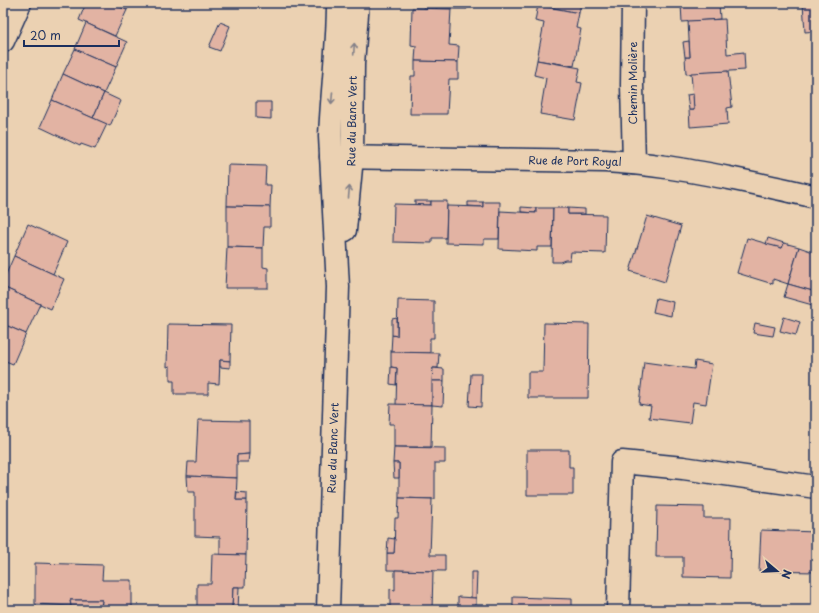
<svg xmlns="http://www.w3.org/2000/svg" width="819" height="613" font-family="'Playpen Sans',sans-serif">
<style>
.building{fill:#e2b3a3;stroke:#1b2f5e}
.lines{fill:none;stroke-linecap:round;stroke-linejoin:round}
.minor-casing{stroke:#1b2f5e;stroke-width:25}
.minor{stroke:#ebd1b2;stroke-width:22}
.oneway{stroke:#838088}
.labels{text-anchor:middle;stroke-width:3;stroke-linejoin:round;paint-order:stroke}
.street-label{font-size:11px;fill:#1b2f5e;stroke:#ebd1b2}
</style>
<rect width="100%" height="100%" fill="#ebd1b2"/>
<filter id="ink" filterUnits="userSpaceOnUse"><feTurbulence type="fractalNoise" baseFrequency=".025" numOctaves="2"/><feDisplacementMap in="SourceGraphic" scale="8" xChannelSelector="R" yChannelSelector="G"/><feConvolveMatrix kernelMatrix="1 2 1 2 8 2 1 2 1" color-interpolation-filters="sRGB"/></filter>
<g filter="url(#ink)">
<g class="building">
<path d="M86,3H111L127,10L115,36L79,20Z"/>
<path d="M111,3H130L127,10Z"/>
<path d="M424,3H468L467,9H424Z"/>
<path d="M539,3H581L579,13L538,5Z"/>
<path d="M685,3H719L720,19L682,22L681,4Z"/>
<path d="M803,3H816V31L805,32Z"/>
<path d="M538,5L579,13L576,28L581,29L574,66L537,60L544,23L535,21Z"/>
<path d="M412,8L451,9L449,45L459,46L458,62L415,61L416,46L411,45Z"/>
<path d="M725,19L727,54L744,52L745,70L686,74L685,57H690L688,21Z"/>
<path d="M220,22L230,26L220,51L209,47Z"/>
<path d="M86,23L127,42L116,67L75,49Z"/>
<path d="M689,41L690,57H685L683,42Z"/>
<path d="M75,49L116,67L104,93L63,74Z"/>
<path d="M537,60L580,68L577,82L582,83L575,120L540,114L546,78L534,75Z"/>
<path d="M415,61L458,62V79H449L447,114H410L411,76H415Z"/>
<path d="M728,71L732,107L727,108L728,124L690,127L689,110H694L691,73Z"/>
<path d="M63,74L104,93L93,118L52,100Z"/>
<path d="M104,93L121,101L110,126L93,118Z"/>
<path d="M693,94L694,110H689L687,95Z"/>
<path d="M52,100L107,124L95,149L81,144L80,146L40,127Z"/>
<path d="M256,102H271V119L256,118Z"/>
<path d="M228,165L266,166L265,185H271L270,207L227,206Z"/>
<rect x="415" y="201" width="16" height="4"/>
<path d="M431,201H447L446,238H432V243L393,242L394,204L431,205Z"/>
<path d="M468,202H483V207L468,206Z"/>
<path d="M483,202H500L499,239H484V244L446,243L447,206L483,207Z"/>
<path d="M227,206L270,207V227H264L263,248L227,247Z"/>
<path d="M521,207L536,208V213L521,212Z"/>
<path d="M536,208H553L552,247H537V251L499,249L500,211L536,213Z"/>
<path d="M553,208H568V214L606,215L605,253L571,252L570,260H565L560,262H552Z"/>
<path d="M568,208L585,209V214H568Z"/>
<path d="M647,216L681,226L665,282L630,271Z"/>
<path d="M28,224L67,242L53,274L14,256Z"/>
<path d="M747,238L782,248L784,243L799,247L788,284L773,279V284L737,273Z"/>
<path d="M768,238L784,243L782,248L766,244Z"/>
<path d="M227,247L263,248V267L268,268V288H225Z"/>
<path d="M799,247L816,253V292L788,284Z"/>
<path d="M14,256L64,279L51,309L3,287V281Z"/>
<path d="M788,284L816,292V306L784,297Z"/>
<path d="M3,287L40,304L26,334L3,324Z"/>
<path d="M656,298L673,302L671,316L653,312Z"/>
<path d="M398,300L434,301V338H430V353L391,352L392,335L397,336Z"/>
<path d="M784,317L800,322L796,335L780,331Z"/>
<path d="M397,318V336L392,335V319Z"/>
<path d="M544,323L589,324L588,398H528V372H543Z"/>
<path d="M755,323L775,327L773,336L753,333Z"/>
<path d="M3,324L26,334L13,364L3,360Z"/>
<path d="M168,324L231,325L230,361L220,360L219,384L208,383V394H174V381H170V366L167,367Z"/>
<path d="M391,352L439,353L438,368H433L432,405H396L397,368L391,367Z"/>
<path d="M220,360L230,361V368L220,367Z"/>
<path d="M695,361L712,364L706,404L693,402L690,423L649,418L651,406L639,404L644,362L694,369Z"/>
<path d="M391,367L397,368L396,385L390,384Z"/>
<path d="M433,368L444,369V381H432Z"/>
<path d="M471,374H482L481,407L469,406Z"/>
<path d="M432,381H444L443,406L432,405Z"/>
<path d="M390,404L432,405L431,447H394V424H389Z"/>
<path d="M198,420L249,421V454L237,455V478L187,476L188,462H196Z"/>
<path d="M394,447L445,448V463H435V499L399,498V463H393Z"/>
<path d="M527,450H569V467H573V495H527Z"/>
<path d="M249,454L248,462H237V455Z"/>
<path d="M393,463H399V478H394Z"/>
<path d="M187,476L237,478L236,500H247L246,555H220V537L195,536V492H188Z"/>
<path d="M237,492L247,493V500H236Z"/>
<path d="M399,498L432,499L430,555H445V571L387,570V553H394L395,518H398Z"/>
<path d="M657,506L704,507V518H731L730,578L683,577V557H656Z"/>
<path d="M761,530L816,532V572L759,571Z"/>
<path d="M388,538L395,539L394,553H387Z"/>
<path d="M212,554L246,555L245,587H233L232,610H197V584H211Z"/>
<path d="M35,563L103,565L102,580H132V610H101L102,600H70L71,606L35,604Z"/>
<path d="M395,570L433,571L432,610H390V589L395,590Z"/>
<path d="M471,572H477L476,598H471Z"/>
<path d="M233,587H239L238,610H232Z"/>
<path d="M458,597L476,598V610H458Z"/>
<path d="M513,597L572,599V610H513Z"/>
<path d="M70,600H102L101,607L71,606Z"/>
</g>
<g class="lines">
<g class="minor-casing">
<g id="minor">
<path d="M633,3L632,85L634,163"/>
<path d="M3,41L20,3"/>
<path d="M331,157L605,161C648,163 687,170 729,178C758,184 787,190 816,197"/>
<path d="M345,230L352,157L353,64L355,38L358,3"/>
<path d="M328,610L338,287L330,136C332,91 338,47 338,3"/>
<path d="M618,610L622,462L683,468L816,487"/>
</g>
</g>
<use href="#minor" class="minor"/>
</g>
<defs><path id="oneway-shaft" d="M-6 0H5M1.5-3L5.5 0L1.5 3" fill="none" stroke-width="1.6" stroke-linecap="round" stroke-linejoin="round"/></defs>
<g class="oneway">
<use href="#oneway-shaft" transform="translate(354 49) rotate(-87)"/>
<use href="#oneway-shaft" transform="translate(332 98) rotate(95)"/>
<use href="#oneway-shaft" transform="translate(349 192) rotate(-85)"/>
</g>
</g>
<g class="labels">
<g class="street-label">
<text transform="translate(633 83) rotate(-90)" y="4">Chemin Molière</text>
<text transform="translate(352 121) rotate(-89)" y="4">Rue du Banc Vert</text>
<text transform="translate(575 161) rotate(1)" y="4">Rue de Port Royal</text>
<text transform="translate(333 448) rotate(-88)" y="4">Rue du Banc Vert</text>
</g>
</g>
<rect width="819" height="613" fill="none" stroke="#ebd1b2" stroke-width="16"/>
<rect x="8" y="8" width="803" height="597" fill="none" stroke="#1b2f5e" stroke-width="1.5" filter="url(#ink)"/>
<g transform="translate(777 571) rotate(109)" stroke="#ebd1b2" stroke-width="3" paint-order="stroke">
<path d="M0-3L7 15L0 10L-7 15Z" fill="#1b2f5e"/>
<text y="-6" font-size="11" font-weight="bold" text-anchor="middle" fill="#1b2f5e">N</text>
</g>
<path d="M24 40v6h95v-6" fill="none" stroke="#1b2f5e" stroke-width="2"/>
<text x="30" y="40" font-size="12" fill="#1b2f5e" stroke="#ebd1b2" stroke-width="3" paint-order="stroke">20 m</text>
</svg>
